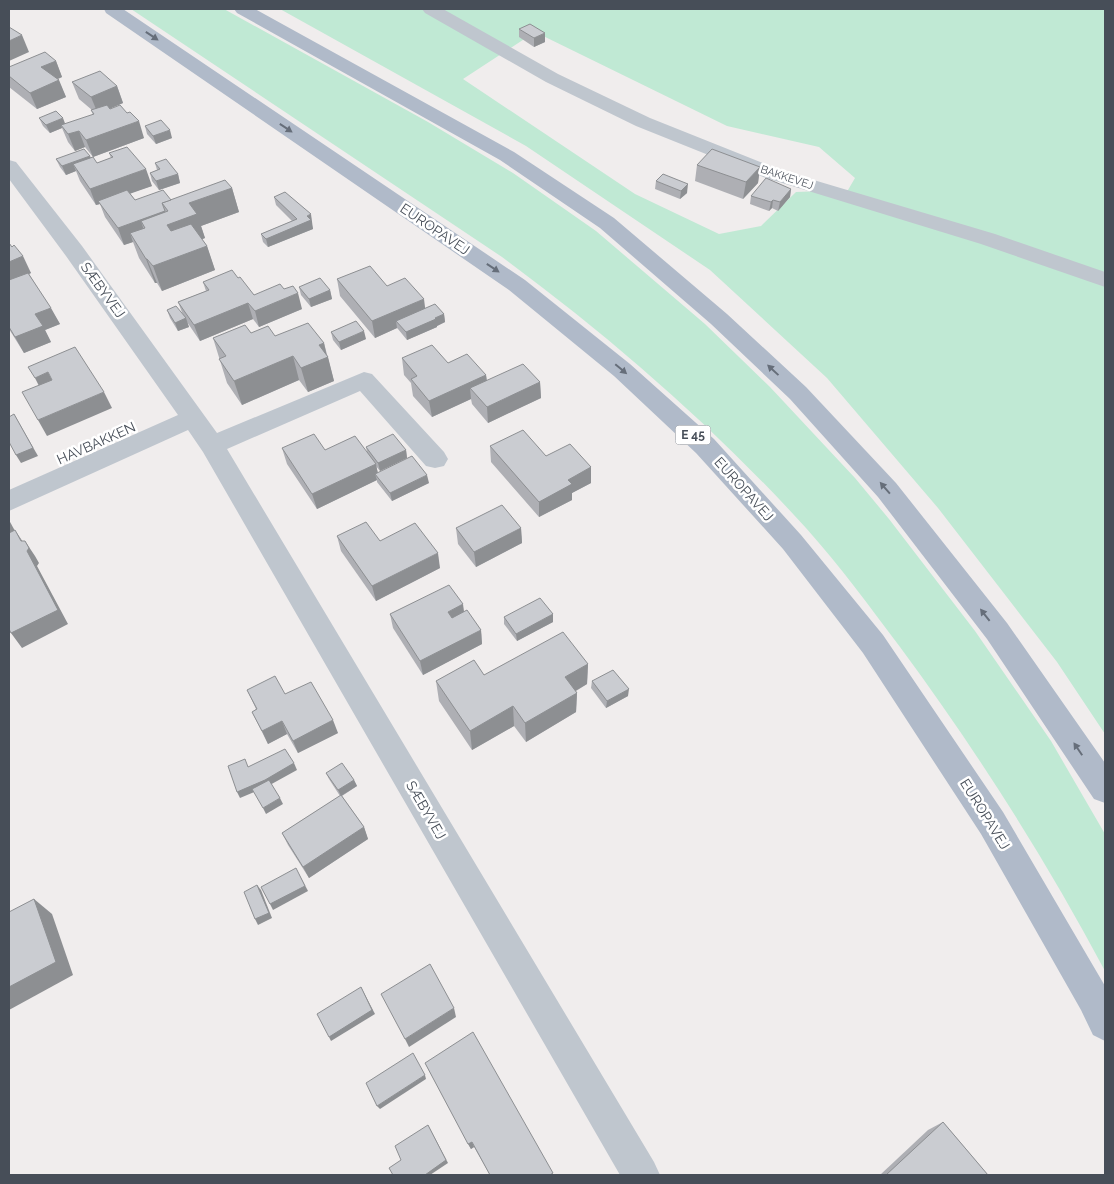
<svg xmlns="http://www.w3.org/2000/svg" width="1114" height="1184" font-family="Raleway,sans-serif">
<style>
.green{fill:#c0e9d4;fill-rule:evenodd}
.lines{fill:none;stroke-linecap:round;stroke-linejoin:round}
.minor{fill:#bfc6ce;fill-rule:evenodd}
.major{fill:#b0bac9;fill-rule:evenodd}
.wall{fill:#aeafb4}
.shaded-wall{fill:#8d8f92}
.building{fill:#caccd1;stroke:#8d8f92}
.oneway{fill:#666e7a}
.labels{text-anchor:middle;stroke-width:5;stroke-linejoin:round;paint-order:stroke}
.far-street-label{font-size:11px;fill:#474e58;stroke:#fff}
.shield{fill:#fff;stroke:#7e838a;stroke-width:1}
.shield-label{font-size:12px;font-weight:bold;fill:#474e58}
.street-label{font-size:14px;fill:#474e58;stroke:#fff}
</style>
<rect width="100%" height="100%" fill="#f0eded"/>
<g class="green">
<path d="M131,9H224L428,122L513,173L596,231L705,324L770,387L855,478L889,519L975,631L1051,741L1105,834V971C1045,858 976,750 900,647C870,607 840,566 806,528C714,427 612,338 502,257Z"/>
<path d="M280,9H1105V734L1057,662L938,508L827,378L710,270L526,146ZM535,32L727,126L819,147L855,178L848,190L796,192L761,226L719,234L635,194L463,79Z"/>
</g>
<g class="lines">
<g class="minor">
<path d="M422,9H443L558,74L650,118L780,170L995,234L1105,272V287L981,244L766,178L636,126L546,82L425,13Z"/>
<path d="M9,160L16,162L82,246L217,433L364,372L372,374L444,452L448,459L444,466L435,468L426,466L360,391L227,449L654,1162L660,1175H620L203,452L188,430L9,511V490L178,415L66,256L9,179Z"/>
</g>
<g class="major">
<path d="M104,9H123L525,280L630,364L714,439L801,535L883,635L1003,812L1105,986V1041L1093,1035L1081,1010L981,834L863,653L783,549L696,453L614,376L509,290L106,13Z"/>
<path d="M234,9H255L514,152L614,218L727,314L806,387L896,483L1007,623L1105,763V803L1094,799L987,639L878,497L790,399L711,324L600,228L500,160L237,13Z"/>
</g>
</g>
<g class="wall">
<path d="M519,29L545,42L534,47L519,37Z"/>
<path d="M56,61L62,77L58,79L66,97L37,109L9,87V67Z"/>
<path d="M72,82L117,86L123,103L110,108L144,138L93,157L85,147L75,151L68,142L62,128L50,133L43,126L39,118L66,124L93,115L91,110H92L79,99Z"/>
<path d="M145,126L172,138L156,144L147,134Z"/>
<path d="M109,153L152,186L130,193L135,200H171L232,188L239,212L201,226L205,238L202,239L207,246L215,270L162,291L157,283H155L139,258L133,242L124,245L105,217L100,204L96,205L80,181L76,171L66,175L60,167L56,159L90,156L91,158L97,163L111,158Z"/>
<path d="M155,163L178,174L180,183L159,190L152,181L150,173L157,170Z"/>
<path d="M697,165L760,167L758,183L743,199L695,181Z"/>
<path d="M656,181L687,193L680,199L655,189Z"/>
<path d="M791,189L790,197L778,211L772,208L769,211L750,204L751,196Z"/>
<path d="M274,197L312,222L311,223L313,229L268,247L263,242L261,234L292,221L276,205Z"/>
<path d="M9,243L31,273L29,274L60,324L45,330L51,342L24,353L9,329Z"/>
<path d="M238,278L254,295L302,309L259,327L253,319L200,341L187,322L189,327L178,331L170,318L167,310L183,315L178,302L206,291L203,282Z"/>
<path d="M337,279L387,286L425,308L444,314L445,322L437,326V327L407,340L398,329L397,328L375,338L340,296Z"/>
<path d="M299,287L330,290L332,299L311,307L301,295Z"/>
<path d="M331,332L366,339L341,350L333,340Z"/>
<path d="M251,333L324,343L334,381L308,392L299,380L242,405L227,383L213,338Z"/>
<path d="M402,358L486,375L487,381L540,382L541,398L488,423L472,404L471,399L432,417L413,396L411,383L404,375Z"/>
<path d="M490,446L546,456L591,467V483L572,493V500L539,517L491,462Z"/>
<path d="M366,447L406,450L407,458L380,471L376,466L378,473L429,483L392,501L377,482V480L317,509L287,464L282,448L367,452Z"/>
<path d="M456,528H521L522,543L476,567L458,544Z"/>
<path d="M337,536L380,541L440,568L376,601L341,551Z"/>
<path d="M464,611L481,630L482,644L423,675L393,628L390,614Z"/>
<path d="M504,617L553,622L517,641L504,624Z"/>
<path d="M588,664L587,684L576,691L577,693L576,712L526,742L514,726L472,750L439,701L436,681L484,675Z"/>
<path d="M592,681L628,696L606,708L591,688Z"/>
<path d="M247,690L285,694L338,733L298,753L287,734L268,744L252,712L256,709Z"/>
<path d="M326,773L354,780L357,786L342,796L364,827L368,839L309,878L288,845L282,833L340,796L329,779Z"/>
<path d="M425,1063L553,1175H490L474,1147L471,1149Z"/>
<path d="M943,1122L988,1175H880L928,1130Z"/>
</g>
<g class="shaded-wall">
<path d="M545,33V42L534,47V38Z"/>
<path d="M22,35L29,52L9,61V41Z"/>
<path d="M56,61L62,77L48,83L41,67Z"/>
<path d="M59,80L66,97L37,109L30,93Z"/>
<path d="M117,86L123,103L98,114L91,97Z"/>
<path d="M63,118L66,126L61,125L62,128L50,133L46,125Z"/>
<path d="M139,121L144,138L93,157L86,140Z"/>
<path d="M170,130L172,138L156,144L153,136Z"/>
<path d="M79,131L85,147L75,151L68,134Z"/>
<path d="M90,156L93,164H73L76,171L66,175L62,166Z"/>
<path d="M760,167L758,183L743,199L746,182Z"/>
<path d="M146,169L152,186L101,204L98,201L100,204L96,205L90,189Z"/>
<path d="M178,174L180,183L159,190L156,181Z"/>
<path d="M688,184L687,193L680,199L681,191Z"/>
<path d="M232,188L239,212L201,226L205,238L175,250L145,228L141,221L146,237L130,233L133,242L124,245L118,228L165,211L169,224L189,203Z"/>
<path d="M791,189L790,197L778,211L780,202Z"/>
<path d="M773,200L772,208L769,211L771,202Z"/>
<path d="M311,214L313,229L268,247L266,239Z"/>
<path d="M207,246L215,270L162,291L153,266Z"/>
<path d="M23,256L31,273L9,283V262Z"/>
<path d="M146,259H147L157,283H155Z"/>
<path d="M330,290L332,299L311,307L309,299Z"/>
<path d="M298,293L302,309L259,327L255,311Z"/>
<path d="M424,299L426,315L396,321L397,328L375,338L372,321Z"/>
<path d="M248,303L253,319L200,341L194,325Z"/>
<path d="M51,308L60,324L45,330L51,342L24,353L15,337L35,314Z"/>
<path d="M444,314L445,322L437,326V327L407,340L406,332Z"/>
<path d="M186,318L189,327L178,331L175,323Z"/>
<path d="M364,331L366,339L341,350L339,342Z"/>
<path d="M324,343L327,357H328L334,381L308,392L301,368L319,345Z"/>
<path d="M293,356L299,380L242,405L234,381Z"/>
<path d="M48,372L56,388L43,394L35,378Z"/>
<path d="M486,375L488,391L470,388L471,399L432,417L429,401Z"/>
<path d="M540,382L541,398L488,423L487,407Z"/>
<path d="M104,392L112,408L47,436L38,420Z"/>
<path d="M14,414L38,456L21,463L16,455Z"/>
<path d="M406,450L407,458L380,471L378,463Z"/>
<path d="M376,464L379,479L375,474L377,480L317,509L312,494Z"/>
<path d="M591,467V483L572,493V500L539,517V502L568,480Z"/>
<path d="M427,475L429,483L392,501L390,493Z"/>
<path d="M9,520L15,531L9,535Z"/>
<path d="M521,528L522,543L476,567L474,552Z"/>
<path d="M15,530L25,545V541L35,556L39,563L37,566L68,624L22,648L11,633L21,541Z"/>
<path d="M438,553L440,568L376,601L372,586Z"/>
<path d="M463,604L465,619L450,626L448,612Z"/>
<path d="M553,614V622L517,641L516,634Z"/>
<path d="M481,630L482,644L423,675L420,661Z"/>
<path d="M588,664L587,684L565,697V677Z"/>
<path d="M629,689L628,696L606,708L607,701Z"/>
<path d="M577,693L576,712L526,742L525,723Z"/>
<path d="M513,706L514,726L472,750L470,731Z"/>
<path d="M333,720L338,733L298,753L293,741Z"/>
<path d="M282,721L287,734L268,744L262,731Z"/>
<path d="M294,763L297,770L268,786L240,798L237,792Z"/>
<path d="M354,780L357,786L341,796L338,790Z"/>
<path d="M280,798L283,804L266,814L263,808Z"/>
<path d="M364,827L368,839L309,878L303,867Z"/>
<path d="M299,874L308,891L273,910L270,904Z"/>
<path d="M257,885L261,890L272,918L258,925L255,919Z"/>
<path d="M34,899L52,914L73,975L9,1010V987Z"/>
<path d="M361,987L375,1014L331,1041L329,1037Z"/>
<path d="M454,1008L456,1017L409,1047L405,1039Z"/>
<path d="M425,1075L426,1079L380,1109L377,1106Z"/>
<path d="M428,1125L448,1163L430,1175H425Z"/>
<path d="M472,1142L474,1147L471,1149L468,1144Z"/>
</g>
<g class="building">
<path d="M530,24L545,33L534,38L519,29Z"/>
<path d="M9,27L22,35L9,41Z"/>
<path d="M45,52L56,61L41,67L59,80L30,93L9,76V67Z"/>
<path d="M100,71L117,86L91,97L72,82Z"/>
<path d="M107,105L110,109L120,105L127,113L130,112L139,121L86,140L79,131L68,134L61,125L94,114L91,110Z"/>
<path d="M56,111L63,118L46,125L39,118Z"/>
<path d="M161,120L170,130L153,136L145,126Z"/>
<path d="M127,147L146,169L90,189L73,164L93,157L97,163L113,157L109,153Z"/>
<path d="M84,149L90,156L62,166L56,159Z"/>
<path d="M712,149L760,167L746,182L697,165Z"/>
<path d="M166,159L178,174L156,181L150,173L160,169L155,163Z"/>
<path d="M663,174L688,184L681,191L656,181Z"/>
<path d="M766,178L791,189L780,202L773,200L771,202L751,196Z"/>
<path d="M225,180L232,188L189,203L197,214L167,225L171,231L191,224L207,246L153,266L147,259H146L130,233L145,228L141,221L168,211L162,203Z"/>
<path d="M127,190L135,200L163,190L171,200L162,203L165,211L118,228L98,201Z"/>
<path d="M285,192L311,214L307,216L311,220L266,239L261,234L297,219L274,197Z"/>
<path d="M9,243L12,247L14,245L23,256L9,262Z"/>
<path d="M370,266L387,286L405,278L424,299L372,321L337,279Z"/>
<path d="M232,270L238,278L240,277L254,295L280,284L284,289L293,286L298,293L255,311L248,303L194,325L178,302L209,290L203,282Z"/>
<path d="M28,273L51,308L35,314L43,326L15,337L9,327V280Z"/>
<path d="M320,278L330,290L309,299L299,287Z"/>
<path d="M435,304L444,314L435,318L436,319L406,332L396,321Z"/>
<path d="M176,306L186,318L175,323L167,310Z"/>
<path d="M356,321L364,331L339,342L331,332Z"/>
<path d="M308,323L324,343L319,345L328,357L301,368L293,356L234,381L219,359L226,356L213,338L245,325L251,333L268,326L275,336Z"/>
<path d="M432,345L448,363L467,354L486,375L429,401L411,379L417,376L402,358Z"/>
<path d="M75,347L104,392L38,420L22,392L52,380L48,372L35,378L28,367Z"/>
<path d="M523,364L540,382L487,407L470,388Z"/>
<path d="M14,414L33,448L16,455L9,442V417Z"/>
<path d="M523,430L546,456L570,444L591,467L568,480L572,484L539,502L490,446Z"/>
<path d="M314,434L325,450L355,436L376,464L312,494L282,448Z"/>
<path d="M393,434L406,450L378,463L366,447Z"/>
<path d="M412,456L427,475L390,493L375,474Z"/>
<path d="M502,505L521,528L474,552L456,528Z"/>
<path d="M366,522L380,541L415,523L438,553L372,586L337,536Z"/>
<path d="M15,530L21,541H25L29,548L27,551L58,610L11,633L9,629V533Z"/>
<path d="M449,585L463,604L448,612L452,618L467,610L481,630L420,661L390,614Z"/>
<path d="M540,598L553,614L516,634L504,617Z"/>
<path d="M563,632L588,664L565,677L577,693L525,723L513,706L470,731L436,681L474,660L484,675Z"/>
<path d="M613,670L629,689L607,701L592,681Z"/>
<path d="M275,676L285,694L311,682L333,720L293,741L282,721L262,731L252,712L257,709L247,690Z"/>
<path d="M285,749L294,763L265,780L237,792L228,766L245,759L248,767Z"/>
<path d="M342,763L354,780L338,790L326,773Z"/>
<path d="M269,780L280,798L263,808L252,789Z"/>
<path d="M341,795L364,827L303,867L282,833Z"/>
<path d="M296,868L305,886L270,904L261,887Z"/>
<path d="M257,885L269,913L255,919L244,892Z"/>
<path d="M34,899L56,962L9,987V912Z"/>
<path d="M430,964L454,1008L405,1039L381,994Z"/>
<path d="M361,987L372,1010L329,1037L317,1014Z"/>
<path d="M473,1032L553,1173L550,1175H490L472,1142L468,1144L425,1063Z"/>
<path d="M413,1053L425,1075L377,1106L366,1083Z"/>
<path d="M943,1122L988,1175H886Z"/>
<path d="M428,1125L446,1160L425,1175H393L389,1168L401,1160L395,1146Z"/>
</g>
<defs><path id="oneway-solid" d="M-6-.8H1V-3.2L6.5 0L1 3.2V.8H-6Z" transform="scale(1.25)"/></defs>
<g class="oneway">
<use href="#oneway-solid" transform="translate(152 36) rotate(34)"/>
<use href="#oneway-solid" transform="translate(286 128) rotate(34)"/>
<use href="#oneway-solid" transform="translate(493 268) rotate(34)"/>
<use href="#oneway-solid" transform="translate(621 369) rotate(40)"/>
<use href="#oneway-solid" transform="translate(773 370) rotate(-137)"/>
<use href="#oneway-solid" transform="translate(885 488) rotate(-131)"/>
<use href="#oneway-solid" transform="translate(985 615) rotate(-128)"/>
<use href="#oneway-solid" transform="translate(1078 749) rotate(-124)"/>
</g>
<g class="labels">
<g class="far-street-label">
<text transform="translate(787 177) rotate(18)" y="4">BAKKEVEJ</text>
</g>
<rect class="shield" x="675.5" y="425.5" width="35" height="19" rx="4"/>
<g class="shield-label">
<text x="693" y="439">E 45</text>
</g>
<g class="street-label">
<text transform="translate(435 229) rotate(34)" y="5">EUROPAVEJ</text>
<text transform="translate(103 290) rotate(54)" y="5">SÆBYVEJ</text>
<text transform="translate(96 443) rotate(-24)" y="5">HAVBAKKEN</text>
<text transform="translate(744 489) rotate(48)" y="5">EUROPAVEJ</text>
<text transform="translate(426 810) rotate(60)" y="5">SÆBYVEJ</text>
<text transform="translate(985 814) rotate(58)" y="5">EUROPAVEJ</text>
</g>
</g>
<rect width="1114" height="1184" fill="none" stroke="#474e58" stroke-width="20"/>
</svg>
